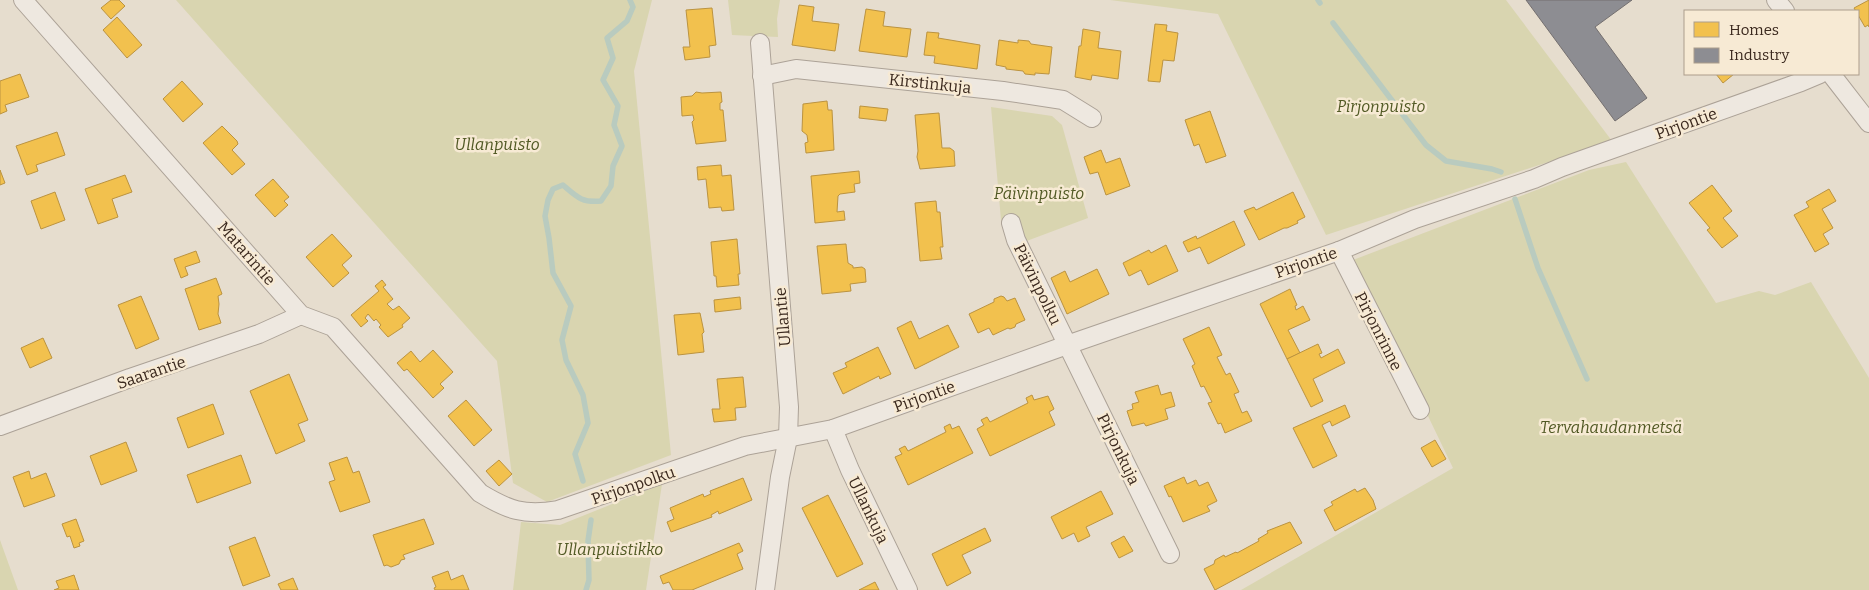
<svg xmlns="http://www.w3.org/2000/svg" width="1869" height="590" font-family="Bitter,serif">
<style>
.green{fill:#d9d5b0}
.homes{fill:#f2c14e;stroke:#bb9340}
.industry{fill:#8d8d92;stroke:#746f6f}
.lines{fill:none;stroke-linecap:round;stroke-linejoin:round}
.stream{stroke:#b9cbbf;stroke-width:5.5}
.street-casing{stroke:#aca297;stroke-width:20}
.street{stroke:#eee8e0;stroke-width:18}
.labels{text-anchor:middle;stroke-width:5;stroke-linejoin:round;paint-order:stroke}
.street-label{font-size:16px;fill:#3b291e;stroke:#f7ead4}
.park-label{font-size:16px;font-style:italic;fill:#515924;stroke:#f7ead4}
</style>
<rect width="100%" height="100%" fill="#e6ddce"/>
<g class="green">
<path d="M176,0H652L634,71L671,455L547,502L513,483L497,361Z"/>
<path d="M728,0H780L777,19L778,37L732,35Z"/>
<path d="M1110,0H1506L1612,141L1326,235L1218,14Z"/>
<path d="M991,107L1052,116L1062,125L1088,218L1024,242L1001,220Z"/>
<path d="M1626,162L1716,303L1759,291L1775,295L1811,282L1869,378V590H1241L1453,468L1353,260L1589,170Z"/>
<path d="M662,484L646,590H513L521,522L560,525Z"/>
<path d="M0,540L18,590H0Z"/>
</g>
<g class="homes">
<path d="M111,0H119L125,6L111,19L101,8Z"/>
<path d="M1869,0V27L1868,25L1865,27L1854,8Z"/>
<path d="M799,5L814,7L812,21L839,24L835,51L792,45Z"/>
<path d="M712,8L716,45L709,46L710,57L685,60L683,47H690L686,10Z"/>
<path d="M866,9L885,12L883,26L911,29L907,57L859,51Z"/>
<path d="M117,17L142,45L127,58L103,30Z"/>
<path d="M1155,24L1167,25L1166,31L1178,33L1174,61L1163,60L1160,82L1148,81Z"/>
<path d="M1083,29L1100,32L1098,48L1121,51L1118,79L1092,75L1091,80L1075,77L1079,46H1081Z"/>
<path d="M927,32L939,33L938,38L980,45L977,69L934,63L935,56L924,55Z"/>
<path d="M999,40L1018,43V40L1029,41L1031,44L1052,47L1049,74L1035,73V75L1025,74L1023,71L1006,69V67L996,65Z"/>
<path d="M20,74L29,97L5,105L7,111L0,114V81Z"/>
<path d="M1716,74H1734L1723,83Z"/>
<path d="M182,81L203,104L183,122L163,99Z"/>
<path d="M696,92L702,93L721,92L722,102L720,103V110H723L726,141L696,144L692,122L694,120L693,115L682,116L681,97L692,96Z"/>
<path d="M827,101L828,110H832L834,150L806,153L805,143L808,142L807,135L802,131L803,104Z"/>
<path d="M860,106L888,109L886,121L859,118Z"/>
<path d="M1210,111L1226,156L1206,163L1199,144L1194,146L1185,120Z"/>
<path d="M939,113L942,148H950L954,151L955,166L920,169L917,157L918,151L915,115Z"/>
<path d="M222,126L237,141L238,144L232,150L245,164L232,175L203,143Z"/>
<path d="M57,132L65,155L36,165L38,171L27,175L16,146Z"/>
<path d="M1101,150L1106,163L1120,158L1130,186L1106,195L1098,172L1090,174L1084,157Z"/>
<path d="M721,165L722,176L731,175L734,210L722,211L721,207L709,208L706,179L698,180L697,167Z"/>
<path d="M0,170L5,183L0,185Z"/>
<path d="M859,171L860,183L854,184L855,192L840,194L838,196L837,212L844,211L845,220L815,223L811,176Z"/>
<path d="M125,175L132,192L112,199L118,217L98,224L85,189Z"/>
<path d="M273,179L289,197L284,201L288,205L275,217L255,195Z"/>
<path d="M1712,185L1732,211L1723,218L1738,236L1722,248L1707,230L1710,228L1689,203Z"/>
<path d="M1829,189L1836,201L1822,209L1833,228L1823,234L1829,244L1815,252L1794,215L1809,207L1806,202Z"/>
<path d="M55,192L65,220L41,229L31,201Z"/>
<path d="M1293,192L1305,217L1297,221L1298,223L1287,228H1284L1259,240L1244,211L1254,207L1256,210Z"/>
<path d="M936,201L937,212H940L943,247H940L942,259L920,261L915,203Z"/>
<path d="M1234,221L1245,245L1208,264L1200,247L1188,252L1183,242L1196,236L1197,239Z"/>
<path d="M332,234L352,256L342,265L349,273L333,287L306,257Z"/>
<path d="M737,239L740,274H738L739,285L717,287L716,276H714L711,242Z"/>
<path d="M846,244L848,263L853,266V268L862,267L865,269L866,282L850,284L851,291L822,294L817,246Z"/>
<path d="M1166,245L1178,271L1148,285L1141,270L1129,276L1123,263L1149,250L1151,253Z"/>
<path d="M196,251L200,262L185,267L188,275L181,278L174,259Z"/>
<path d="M1097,269L1109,294L1067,314L1051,278L1065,271L1070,282Z"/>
<path d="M216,278L222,294L218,296L219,304L218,314L221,323L199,330L185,289Z"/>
<path d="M382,280L386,285L383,287L393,299L387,304L393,310L399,306L410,318L402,325L403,327L388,337L379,327L381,325L376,319L374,321L368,314L365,318L368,321L361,327L351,315L379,291L375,286Z"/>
<path d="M1290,289L1297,305L1295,306L1296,310L1303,306L1310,320L1288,330L1300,353L1287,359L1260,304Z"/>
<path d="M141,296L159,339L136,349L118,305Z"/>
<path d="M1001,296L1004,297L1007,301L1015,298L1025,320L1016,324L1015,327L1010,329L1008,328L993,335L989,328L978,333L969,314L994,302V299Z"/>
<path d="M740,297L741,309L715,312L714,300Z"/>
<path d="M700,313L704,332L702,334L704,352L678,355L674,315Z"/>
<path d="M911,321L919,339L948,325L959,347L915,369L897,328Z"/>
<path d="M1209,327L1222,355L1217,357L1226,375L1230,373L1239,392L1234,394L1242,413L1247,411L1252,421L1225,433L1221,423L1218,424L1208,403L1212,402L1204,386L1201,387L1192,366L1195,364L1183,339Z"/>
<path d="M43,338L52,358L30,368L21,348Z"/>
<path d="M1318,344L1322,353L1319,354L1321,358L1338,349L1345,363L1313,379L1323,401L1311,407L1287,359Z"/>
<path d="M878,347L891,374L880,379L879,376L843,394L833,373L847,367L845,363Z"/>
<path d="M433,350L453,372L440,384L444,388L433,398L407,369L404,371L397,363L411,351L420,362Z"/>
<path d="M289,374L308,420L298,424L305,441L276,454L250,391Z"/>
<path d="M743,377L746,407L735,408L736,420L714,422L712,409H720L717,379Z"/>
<path d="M1158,385L1161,395L1171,392L1175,406L1165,409L1168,419L1146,426L1144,423L1132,426L1127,411L1133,409L1132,404L1139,402L1135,392Z"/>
<path d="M1032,395L1034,400L1048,396L1054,409L1049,412L1055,425L990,456L977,429L984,425L981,420L987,417L990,422L1028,403L1026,398Z"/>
<path d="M466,400L492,430L474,446L448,416Z"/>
<path d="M213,404L224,434L188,448L177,418Z"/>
<path d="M1345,405L1350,417L1332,426L1330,421L1322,425L1337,456L1313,468L1293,428Z"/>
<path d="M950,424L952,429L959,426L973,453L908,485L895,457L902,454L899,449L905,446L908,451L946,432L944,427Z"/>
<path d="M1435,440L1446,459L1432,467L1421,448Z"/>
<path d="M126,442L137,471L101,485L90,456Z"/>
<path d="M241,455L251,483L197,503L187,475Z"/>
<path d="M347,457L353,473L359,471L370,502L340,512L329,482L335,480L329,463Z"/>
<path d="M499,460L512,474L499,486L486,471Z"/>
<path d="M29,471L31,479L46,473L55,496L24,507L13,477Z"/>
<path d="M1184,477L1187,484L1196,480L1199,486L1208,482L1217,501L1207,506L1210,511L1183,522L1171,496L1169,497L1164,486Z"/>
<path d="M743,478L752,500L719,514L718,511L711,515L712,517L671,532L667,522L674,519L670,508L703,494L704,497L711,494L710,491Z"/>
<path d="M1365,488L1373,500L1376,509L1335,531L1324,510L1333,505L1331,502L1355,489L1357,492Z"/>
<path d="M1101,491L1113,514L1086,527L1090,536L1078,542L1074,533L1062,539L1051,517Z"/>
<path d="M828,495L863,564L837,577L802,508Z"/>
<path d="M76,519L84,541L79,543L80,546L74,548L70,536L67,537L62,524Z"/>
<path d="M424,519L434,544L403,555L405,559L401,560L399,564L391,567L387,565L384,566L373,535Z"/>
<path d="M1290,522L1302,543L1215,590L1204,569L1214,564L1215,560L1224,555L1225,557L1236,552L1237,553L1259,541L1258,539L1268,533L1267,531Z"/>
<path d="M985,528L991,541L962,555L971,573L947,586L932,554Z"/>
<path d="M1124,536L1133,551L1119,558L1111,543Z"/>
<path d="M255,537L270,576L243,586L229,547Z"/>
<path d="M739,543L743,551L737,554L743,569L692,590H673L669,582L663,584L660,576Z"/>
<path d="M448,571L451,580L463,575L469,590H435L434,588L436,587L432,577Z"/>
<path d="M74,575L79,590H54L59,588L56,581Z"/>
<path d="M293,578L298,590H281L278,584Z"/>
<path d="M875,582L879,590H859Z"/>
</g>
<path class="industry" d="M1526,0H1632L1595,27L1647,98L1615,121Z"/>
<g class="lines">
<g class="stream">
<path d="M1318,0L1320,3"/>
<path d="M1333,23L1426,145L1446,161L1492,169L1501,172"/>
<path d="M1515,199L1538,268L1587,379"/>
<path d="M583,481L575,454L588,423L583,395L566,360L562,340L571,306L553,273L549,238L545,216L548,200L553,189L563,185C577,197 582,203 601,201L611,186L613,166L622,146L614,125L618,106L603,80L613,58L607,38L627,21L633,7L630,0"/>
<path d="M586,590L589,580L588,541L591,520"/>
</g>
<g class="street-casing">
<g id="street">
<path d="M23,0L301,315L333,327L480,493C508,510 524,516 558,510L745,446L833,429L1067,345L1339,251L1415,219L1534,179L1562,167L1801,82L1820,74"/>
<path d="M1776,0L1785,11"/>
<path d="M760,43L789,407L788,438L780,477L765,590"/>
<path d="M1831,74L1869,123"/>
<path d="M762,76L796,69L1003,91L1063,100L1092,118"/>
<path d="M1011,223L1016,240L1170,554"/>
<path d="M1339,251L1420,410"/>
<path d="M0,426L130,378L259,334L301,315"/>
<path d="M833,429L850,470L908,590"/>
</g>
</g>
<use href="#street" class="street"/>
</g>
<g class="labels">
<g class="street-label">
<text transform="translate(930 83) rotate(6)" y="6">Kirstinkuja</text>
<text transform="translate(1686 123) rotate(-20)" y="6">Pirjontie</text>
<text transform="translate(247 253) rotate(49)" y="6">Matarintie</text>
<text transform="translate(1306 262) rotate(-19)" y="6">Pirjontie</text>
<text transform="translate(1038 284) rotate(64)" y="6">Päivinpolku</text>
<text transform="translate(782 317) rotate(-95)" y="6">Ullantie</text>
<text transform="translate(1379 331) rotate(63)" y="6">Pirjonrinne</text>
<text transform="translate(151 372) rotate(-19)" y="6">Saarantie</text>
<text transform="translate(924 396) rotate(-20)" y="6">Pirjontie</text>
<text transform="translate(1119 449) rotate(64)" y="6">Pirjonkuja</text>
<text transform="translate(633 485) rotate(-19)" y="6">Pirjonpolku</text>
<text transform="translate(869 510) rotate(64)" y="6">Ullankuja</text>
</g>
<g class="park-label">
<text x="1381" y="112">Pirjonpuisto</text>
<text x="497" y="150">Ullanpuisto</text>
<text x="1039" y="199">Päivinpuisto</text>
<text x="1611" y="433">Tervahaudanmetsä</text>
<text x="610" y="555">Ullanpuistikko</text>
</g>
</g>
<rect x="1684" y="10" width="175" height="65" fill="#f7ead4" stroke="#ac9d8b"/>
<rect x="1694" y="22" width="25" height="15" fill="#f2c14e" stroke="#ac9d8b"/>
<text x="1729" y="35" font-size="15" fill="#3b291e">Homes</text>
<rect x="1694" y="48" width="25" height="15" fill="#8d8d92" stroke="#ac9d8b"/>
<text x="1729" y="60" font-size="15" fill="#3b291e">Industry</text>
</svg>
